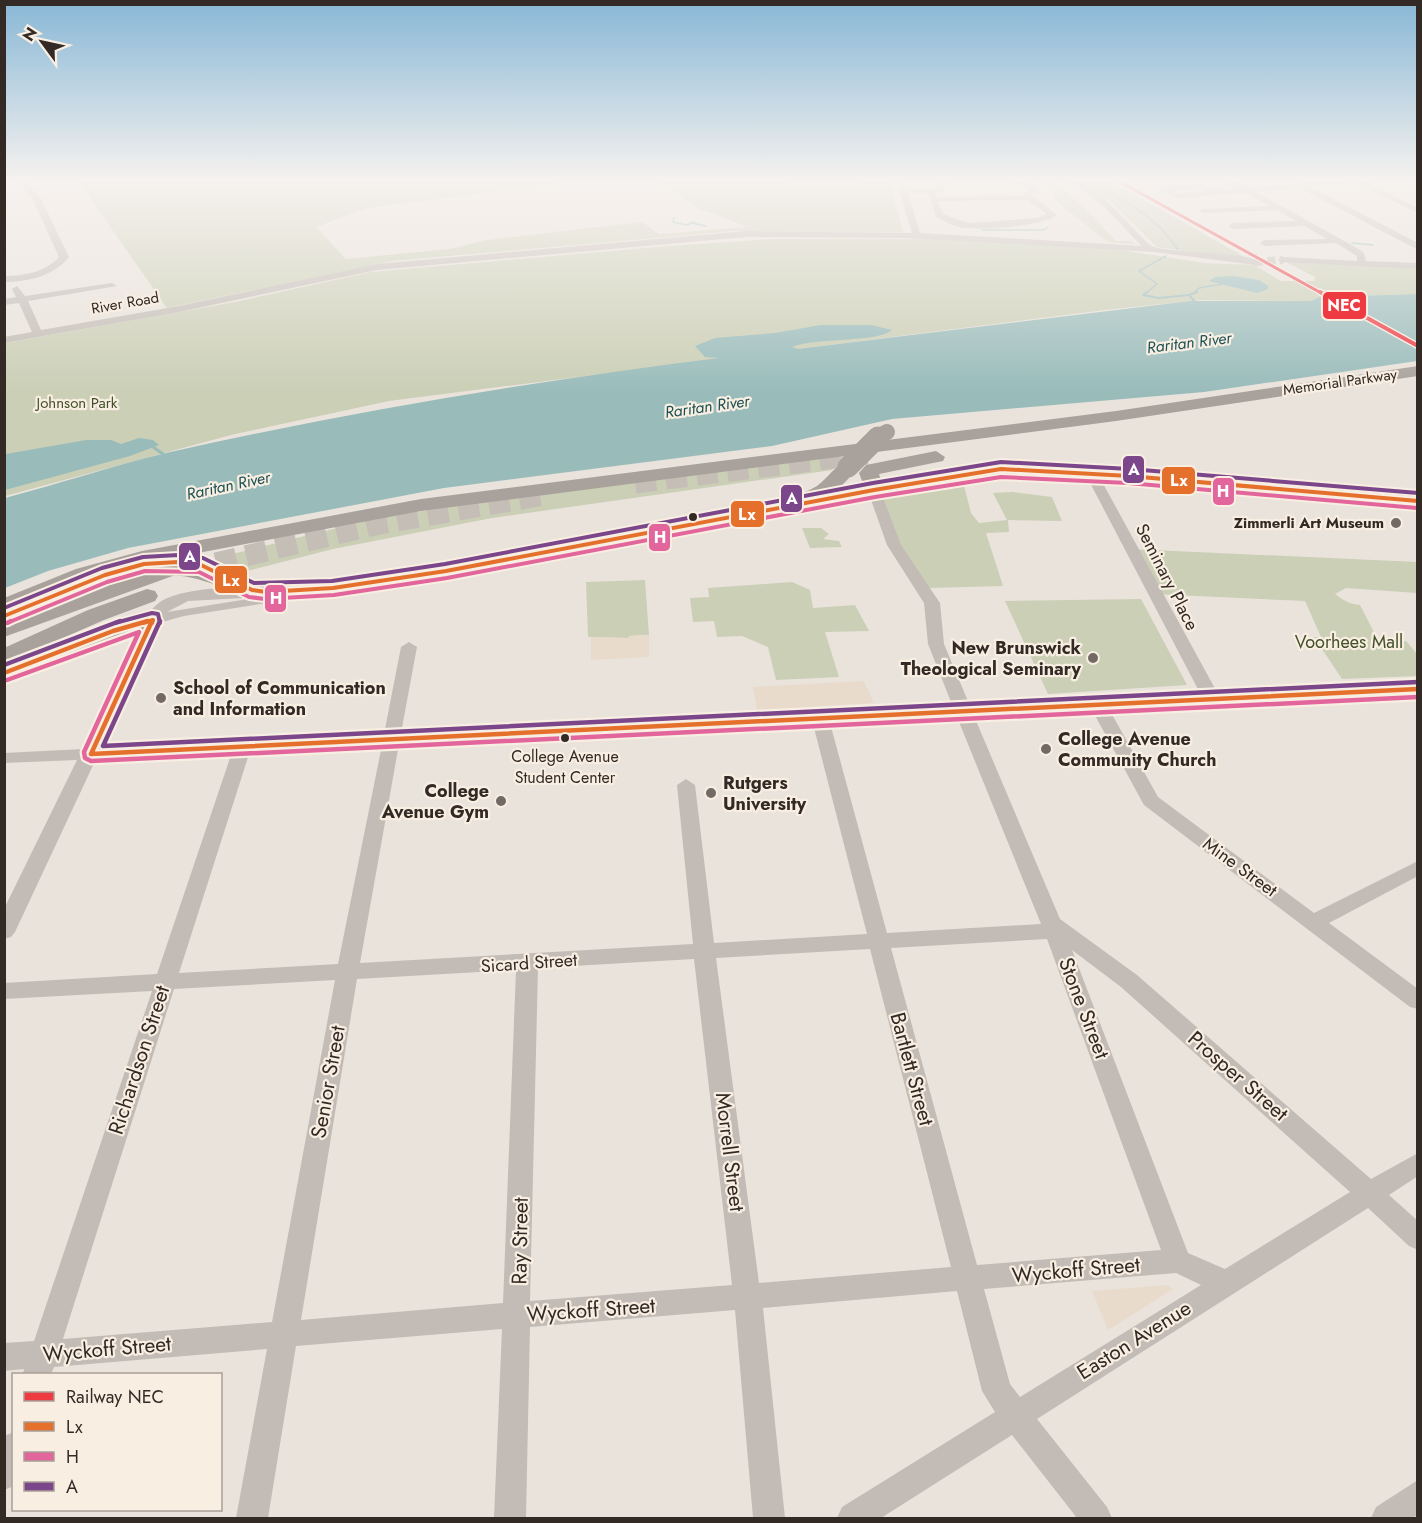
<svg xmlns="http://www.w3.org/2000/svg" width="1422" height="1523" font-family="Jost,sans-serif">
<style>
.green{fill:#cbcfb6}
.plaza{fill:#e9dbcb}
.water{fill:#99bcbb}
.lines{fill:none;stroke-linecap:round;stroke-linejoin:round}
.stream-far2{stroke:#99bcbb;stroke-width:1.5}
.stream-far1{stroke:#99bcbb;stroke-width:2}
.stream{stroke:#99bcbb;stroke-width:3}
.minor-tunnel{stroke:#c5beb7;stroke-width:8;stroke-dasharray:8 4.5;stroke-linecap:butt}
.highway-tunnel{stroke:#c5beb7;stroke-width:21;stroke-dasharray:21 10;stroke-linecap:butt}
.minor{fill:#c3bcb6;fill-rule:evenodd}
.highway{fill:#a9a29c;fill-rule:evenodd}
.highway-bridge-far1{stroke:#a9a29c;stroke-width:16}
.highway-bridge{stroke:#a9a29c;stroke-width:21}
.bus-1-far1-casing{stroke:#f8eee2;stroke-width:8}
.bus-1-casing{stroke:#f8eee2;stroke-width:9}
.bus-2-far1-casing{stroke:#f8eee2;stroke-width:8}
.bus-2-casing{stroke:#f8eee2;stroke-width:9}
.bus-3-far1-casing{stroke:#f8eee2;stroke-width:8}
.bus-3-casing{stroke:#f8eee2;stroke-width:9}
.bus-1-far1{stroke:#e5702c;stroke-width:4}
.bus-1{stroke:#e5702c;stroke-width:4.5}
.bus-2-far1{stroke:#e2669b;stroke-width:4}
.bus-2{stroke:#e2669b;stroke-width:4.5}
.bus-3-far1{stroke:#7b478a;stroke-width:4}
.bus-3{stroke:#7b478a;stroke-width:4.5}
.rail-1-far1-casing{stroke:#f8eee2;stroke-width:5}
.rail-1-casing{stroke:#f8eee2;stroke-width:7}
.rail-1-far1{stroke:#ee3a41;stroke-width:3}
.rail-1{stroke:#ee3a41;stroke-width:4}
.bus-dot{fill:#332925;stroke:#f8eee2;stroke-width:2}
.poi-dot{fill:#736a65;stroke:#f8eee2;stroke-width:2}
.labels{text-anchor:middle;stroke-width:4.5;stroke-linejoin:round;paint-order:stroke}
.far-street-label{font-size:15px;fill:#332925;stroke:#f8eee2}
.far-park-label{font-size:15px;fill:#435029;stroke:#f8eee2}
.far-poi-label{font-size:15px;font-weight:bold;fill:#332925;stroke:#f8eee2;text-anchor:end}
.far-water-label{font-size:16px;font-style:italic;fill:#1b5153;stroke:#f8eee2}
.bus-label{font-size:16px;fill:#332925;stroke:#f8eee2}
.street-label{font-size:18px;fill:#332925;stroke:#f8eee2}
.park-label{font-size:18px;fill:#435029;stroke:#f8eee2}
.poi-label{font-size:18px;font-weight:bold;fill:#332925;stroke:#f8eee2;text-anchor:start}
.near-street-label{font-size:21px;fill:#332925;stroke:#f8eee2}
.line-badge{stroke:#f8eee2;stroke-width:2}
.badge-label{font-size:16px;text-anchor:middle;font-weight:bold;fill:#fff}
</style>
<rect width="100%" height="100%" fill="#eae3dc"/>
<g class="green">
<path d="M76,178H603L367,208L316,227L346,259L450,249L487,240L642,222L659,234L748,227L700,209L656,178H765L797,186L801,189L853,188L867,178H888L903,232L734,231L393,261L167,308Z"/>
<path d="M1031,178H1048L1082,205L1116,241H1131L1135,244L1108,242L1058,203L1048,184Z"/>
<path d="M1073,178H1105L1250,260L1157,247L1111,202Z"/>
<path d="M772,239H935L1115,249L1204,263L1254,265L1281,281H1315V277L1286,262L1417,267V294L1319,297L1311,301L1200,300L1105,310L389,401L231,435L5,496V343L235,302L371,272L668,246Z"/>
<path d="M844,456L832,470L492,518L333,549L243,572L216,558L370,520L468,503Z"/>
<path d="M962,478L971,513L979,523L1007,520L993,493L1013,492L1052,497L1062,521L1008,520L1009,532L986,533L1003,586L929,588L903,551L879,495Z"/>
<path d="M802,528H821L829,534L823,539L839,541L842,547L810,548Z"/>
<path d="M1130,549L1417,562V593L1346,588L1335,594C1342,599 1348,604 1360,605L1379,642L1406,641L1417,654V676L1342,679L1314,637H1321L1305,601L1154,594Z"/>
<path d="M645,580L649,635L629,636V638L588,637L586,582Z"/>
<path d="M792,582L810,590L813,608L855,605L869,631L825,632L839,677L776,680L768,647L742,636L717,637L714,621L693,622L690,598L709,597L708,588Z"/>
<path d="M1141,599L1187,685L1048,694L1005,601Z"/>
</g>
<g class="plaza">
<path d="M649,635V657L591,660V637L628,638L629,636Z"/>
<path d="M864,681L874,703L757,710L753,687Z"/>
<path d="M1168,1285L1173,1289L1108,1330L1092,1291Z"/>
</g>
<g class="water">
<path d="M1233,276L1259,280L1268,286V289L1257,293L1209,281L1215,277Z"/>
<path d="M1417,294V361L1204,392L892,419L772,446L444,488L128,548L48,571L5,588V498C58,484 112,466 166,453C348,412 534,381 719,358L705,357L695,346L715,338L775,333L821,325H871L892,330C877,343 816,337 792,347L797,349L1190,301H1311L1319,297Z"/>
<path d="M139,438L153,440L159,445L130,456L5,490L6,454L86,440H111L121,444Z"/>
</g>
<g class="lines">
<g class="stream-far2">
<path d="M1078,178C1114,194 1157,215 1178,250"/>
<path d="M674,218L673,222L686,225L694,222"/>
<path d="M692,223L706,226"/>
<path d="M982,230H1044L1048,227"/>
<path d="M1352,243L1373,245"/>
<path d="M1145,294L1157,284L1139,271L1166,256"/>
<path d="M1193,294L1199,288L1222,284"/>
</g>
<g class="stream-far1">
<path d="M1147,292L1143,295L1159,298L1189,295"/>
<path d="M1196,303L1189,295L1197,292"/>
</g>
<path class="stream" d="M153,447L163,454"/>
<path class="minor-tunnel" d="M1255,262L1283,260"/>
<g class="highway-tunnel">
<path d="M635,483L867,454"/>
<path d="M216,563L379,524L544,495"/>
</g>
<g class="minor">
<path d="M16,178H24L41,199L69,257C54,276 28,282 4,282V276C24,276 46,272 59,257L33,200Z"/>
<path d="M797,178H840L820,182Z"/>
<path d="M895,178H903L906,189H938L937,181C970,173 1007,178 1039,186V190L1030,194L1057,215C1042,226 988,230 967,228C956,228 946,222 936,217L928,193H908L920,233L1142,246L1102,205L1076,185L1051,181C1083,161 1130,228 1150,245C1161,254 1243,250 1260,262L1255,265L1155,252L907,238L746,237L377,270L179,312L4,343V337L32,332L19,303L4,305V299L16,297L12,289L17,286L25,296L112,283L117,286L28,301L41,330L179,306L377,264L746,231L912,233ZM948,183H1010L1030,189L1023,196L937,197L935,193L946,191L944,184ZM1028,200L1047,214L1038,218L968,223L943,214L938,201Z"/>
<path d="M1217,178H1228L1248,188L1360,178H1394L1366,182L1418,208V213L1355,183L1310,187L1418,243V250L1300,188L1256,192L1357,248L1364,253L1366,261L1418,263V269L1280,262L1278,260L1283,257L1357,261V256L1336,243L1264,246L1260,243L1264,240L1327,239L1304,226L1233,229L1229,226L1233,223L1296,221L1277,210L1203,213L1199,211L1203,209L1269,206L1246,193L1177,198L1157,190C1180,176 1212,191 1237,189ZM1196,188L1207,191L1178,194L1171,191Z"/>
<path d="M1409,178H1418V182Z"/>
<path d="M1035,465L1418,497V505L1100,478L1218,694L1418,684V694L1109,709L1158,797L1314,913L1418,861V876L1329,923L1418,989V1009L1410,1007L1144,805L1092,710L974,716L1060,919L1137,975L1371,1179L1418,1153V1176L1389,1195L1418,1221V1250L1409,1246L1368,1208L1037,1419L1107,1507L1112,1518H1077L1012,1435L881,1518H837L842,1507L995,1412L982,1391L957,1291L763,1308L785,1518H753L735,1310L530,1327L526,1518H494L502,1329L296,1346L268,1518H236L267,1349L54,1367L51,1374H23L24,1369L4,1371V1343L34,1341L152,991L4,999V983L157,974L232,752L96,759L15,932L11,937L4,939V909L77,760L4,763V753L83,749L148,614C154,606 161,600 170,597C184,591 242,582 252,593L244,598L188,601L167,612L446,567L874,486L994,466ZM1035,473L1087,477L1201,695L970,706L944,644L940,603L901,545L882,495L994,474ZM870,497L887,545L924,603L928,644L953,707L401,733L417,647L409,642L401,647L384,734L101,748L159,623L184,616L446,575ZM957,717L1041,924L887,933L830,723ZM813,724L867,934L714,943L695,785L686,779L677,785L693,944L360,963L399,744ZM382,745L338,964L179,973L250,751ZM1047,939L1161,1250L977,1265L891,948ZM870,949L951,1267L759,1283L716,958ZM1072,950L1121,987L1350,1192L1225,1269L1188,1253ZM694,959L732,1285L530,1301L538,968ZM516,970L503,1303L301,1320L357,979ZM335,980L272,1322L63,1339L174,989ZM1176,1273L1201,1285L1020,1397L1010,1384L984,1289Z"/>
<path d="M14,1432V1486L4,1490V1436Z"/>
<path d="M1418,1480V1515L1412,1518H1371L1376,1507Z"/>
</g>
<g class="highway">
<path d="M1418,366V376L1116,421L421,511L145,563L92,579L4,613V598L76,569L142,551L421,499L1116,411Z"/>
<path d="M936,451L945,457L943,461L879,474L884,490L881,494H867L859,473L866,465Z"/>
<path d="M848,461L858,467C845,485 814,514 791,508L788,504C795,494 808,492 817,486C828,478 835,465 848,461Z"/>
<path d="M184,557L192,559L195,564L192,569L4,637V622Z"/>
<path d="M246,580L274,587L277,592L274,597L266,599L238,592L235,587L238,582Z"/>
<path d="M147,589L155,591L158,596L155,601L104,620L4,664V648L88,610Z"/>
<path d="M153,613L161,615L165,620L161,625L121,636L40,668L31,670L22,668L19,663L22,658L105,626Z"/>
</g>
<path class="highway-bridge-far1" d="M875,439L887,432"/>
<g class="highway-bridge">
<path d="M848,467L878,437"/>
<path d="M126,568C171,559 205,566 246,587"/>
</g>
<g class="bus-1-far1-casing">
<g id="bus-1-far1">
<path d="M4,616L105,575L144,564L178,562L201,565L252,590L266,592L333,588L446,571L874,490L1001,469L1129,476L1418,501"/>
<path d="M143,623L153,620L152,623"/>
</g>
</g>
<g class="bus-1-casing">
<g id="bus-1">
<path d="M152,621L91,754L1418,689"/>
<path d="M4,673L113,631L148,621"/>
</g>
</g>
<g class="bus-2-far1-casing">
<path id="bus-2-far1" d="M7,623L107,582L145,571L199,572L249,597L265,599L334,595L447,578L875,497L1001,477L1128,483L1417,508"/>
</g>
<g class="bus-2-casing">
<g id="bus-2">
<path d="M7,623L11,621"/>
<path d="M7,680L139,632L84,752L85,758L91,761L1418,697"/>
</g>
</g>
<g class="bus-3-far1-casing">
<g id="bus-3-far1">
<path d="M4,608L102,568L143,557L178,555L203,558L254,583L332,581L445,564L873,483L1001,462L1130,469L1418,493"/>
<path d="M115,623L152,613L158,614L160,623"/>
</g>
</g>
<g class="bus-3-casing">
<g id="bus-3">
<path d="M160,621L103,746L1418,682"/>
<path d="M4,665L120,621"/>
</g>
</g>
<use href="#bus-1-far1" class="bus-1-far1"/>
<use href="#bus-1" class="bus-1"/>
<use href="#bus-2-far1" class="bus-2-far1"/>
<use href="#bus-2" class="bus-2"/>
<use href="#bus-3-far1" class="bus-3-far1"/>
<use href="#bus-3" class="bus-3"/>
<g class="rail-1-far1-casing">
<path id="rail-1-far1" d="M1113,178L1323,294"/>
</g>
<g class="rail-1-casing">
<path id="rail-1" d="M1320,292L1418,346"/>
</g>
<use href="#rail-1-far1" class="rail-1-far1"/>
<use href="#rail-1" class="rail-1"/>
</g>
<linearGradient id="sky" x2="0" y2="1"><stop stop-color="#88b7d6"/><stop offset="0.46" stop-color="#f6f2ef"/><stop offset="1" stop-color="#f6f2ef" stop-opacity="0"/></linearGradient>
<rect width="1422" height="391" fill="url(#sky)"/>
<g class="bus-dot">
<circle cx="693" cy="517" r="5"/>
<circle cx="565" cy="738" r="5"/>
</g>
<g class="poi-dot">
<circle cx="1396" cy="523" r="6"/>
<circle cx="1093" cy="658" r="6"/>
<circle cx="161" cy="698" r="6"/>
<circle cx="1046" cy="749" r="6"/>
<circle cx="711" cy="793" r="6"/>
<circle cx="501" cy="801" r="6"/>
</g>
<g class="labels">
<g class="far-street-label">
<text transform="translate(125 303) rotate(-10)" y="5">River Road</text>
<text transform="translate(1340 382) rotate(-8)" y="5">Memorial Parkway</text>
</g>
<g class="far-park-label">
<text x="77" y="408">Johnson Park</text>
</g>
<g class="far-poi-label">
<text x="1384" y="528">Zimmerli Art Museum</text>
</g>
<g class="far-water-label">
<text transform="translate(1189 342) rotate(-7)" y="6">Raritan River</text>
<text transform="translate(707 406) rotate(-8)" y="6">Raritan River</text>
<text transform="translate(228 485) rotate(-12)" y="6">Raritan River</text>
</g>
<g class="bus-label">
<text x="565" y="762">College Avenue<tspan x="565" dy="21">Student Center</tspan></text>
</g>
<g class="street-label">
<text transform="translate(1167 577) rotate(63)" y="6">Seminary Place</text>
<text transform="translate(1240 867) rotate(36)" y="6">Mine Street</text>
<text transform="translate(529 963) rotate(-4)" y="6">Sicard Street</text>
</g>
<g class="park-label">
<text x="1349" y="648">Voorhees Mall</text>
</g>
<g class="poi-label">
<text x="1081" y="654" text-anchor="end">New Brunswick<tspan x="1081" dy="21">Theological Seminary</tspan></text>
<text x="173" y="694">School of Communication<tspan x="173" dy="21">and Information</tspan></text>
<text x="1058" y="745">College Avenue<tspan x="1058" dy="21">Community Church</tspan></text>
<text x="723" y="789">Rutgers<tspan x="723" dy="21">University</tspan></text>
<text x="489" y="797" text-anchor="end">College<tspan x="489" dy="21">Avenue Gym</tspan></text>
</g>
<g class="near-street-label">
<text transform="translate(1084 1008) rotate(69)" y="7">Stone Street</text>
<text transform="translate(139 1060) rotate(-72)" y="7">Richardson Street</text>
<text transform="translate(912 1069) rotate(75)" y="7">Bartlett Street</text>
<text transform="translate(1238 1076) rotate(41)" y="7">Prosper Street</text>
<text transform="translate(328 1082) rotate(-80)" y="7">Senior Street</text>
<text transform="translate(730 1152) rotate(83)" y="7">Morrell Street</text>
<text transform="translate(520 1241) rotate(-89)" y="7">Ray Street</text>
<text transform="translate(1076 1270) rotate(-5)" y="7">Wyckoff Street</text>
<text transform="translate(591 1310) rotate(-4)" y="7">Wyckoff Street</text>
<text transform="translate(1134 1340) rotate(-32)" y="7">Easton Avenue</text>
<text transform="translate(107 1349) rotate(-5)" y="7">Wyckoff Street</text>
</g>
</g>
<g class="line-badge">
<rect x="1322" y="291" width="45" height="29" rx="6" fill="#ee3a41"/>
<rect x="1122" y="455" width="23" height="29" rx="6" fill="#7b478a"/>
<rect x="1161" y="466" width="35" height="29" rx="6" fill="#e5702c"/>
<rect x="1212" y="477" width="23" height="29" rx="6" fill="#e2669b"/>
<rect x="780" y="484" width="23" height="29" rx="6" fill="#7b478a"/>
<rect x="730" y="500" width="35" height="28" rx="6" fill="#e5702c"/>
<rect x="648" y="523" width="23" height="29" rx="6" fill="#e2669b"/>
<rect x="178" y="542" width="23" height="29" rx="6" fill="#7b478a"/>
<rect x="214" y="565" width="34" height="29" rx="6" fill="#e5702c"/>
<rect x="264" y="584" width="23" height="29" rx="6" fill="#e2669b"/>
</g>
<g class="badge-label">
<text x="1344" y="311">NEC</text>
<text x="1134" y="475">A</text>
<text x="1179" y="486">Lx</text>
<text x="1223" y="497">H</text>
<text x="792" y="504">A</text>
<text x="747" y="520">Lx</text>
<text x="660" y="543">H</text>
<text x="190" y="562">A</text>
<text x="231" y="586">Lx</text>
<text x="276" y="604">H</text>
</g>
<rect width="1422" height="1523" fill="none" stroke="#332925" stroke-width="12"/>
<rect x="12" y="1373" width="210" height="138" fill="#f8eee2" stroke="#a99f96" stroke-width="1.5"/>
<rect x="24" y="1392" width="30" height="9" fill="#ee3a41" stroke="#a99f96" stroke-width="1.5"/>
<text x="66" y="1403" font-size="18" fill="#332925">Railway NEC</text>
<rect x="24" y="1422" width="30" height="9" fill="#e5702c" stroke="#a99f96" stroke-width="1.5"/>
<text x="66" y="1433" font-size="18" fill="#332925">Lx</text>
<rect x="24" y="1452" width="30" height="9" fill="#e2669b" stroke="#a99f96" stroke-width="1.5"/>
<text x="66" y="1463" font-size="18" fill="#332925">H</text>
<rect x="24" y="1482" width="30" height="9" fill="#7b478a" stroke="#a99f96" stroke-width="1.5"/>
<text x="66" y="1493" font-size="18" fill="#332925">A</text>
<g transform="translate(42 42) rotate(303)" stroke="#f8eee2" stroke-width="4.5" paint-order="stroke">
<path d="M0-4.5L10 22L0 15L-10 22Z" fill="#332925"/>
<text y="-9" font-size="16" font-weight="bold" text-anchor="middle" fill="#332925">N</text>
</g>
</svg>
